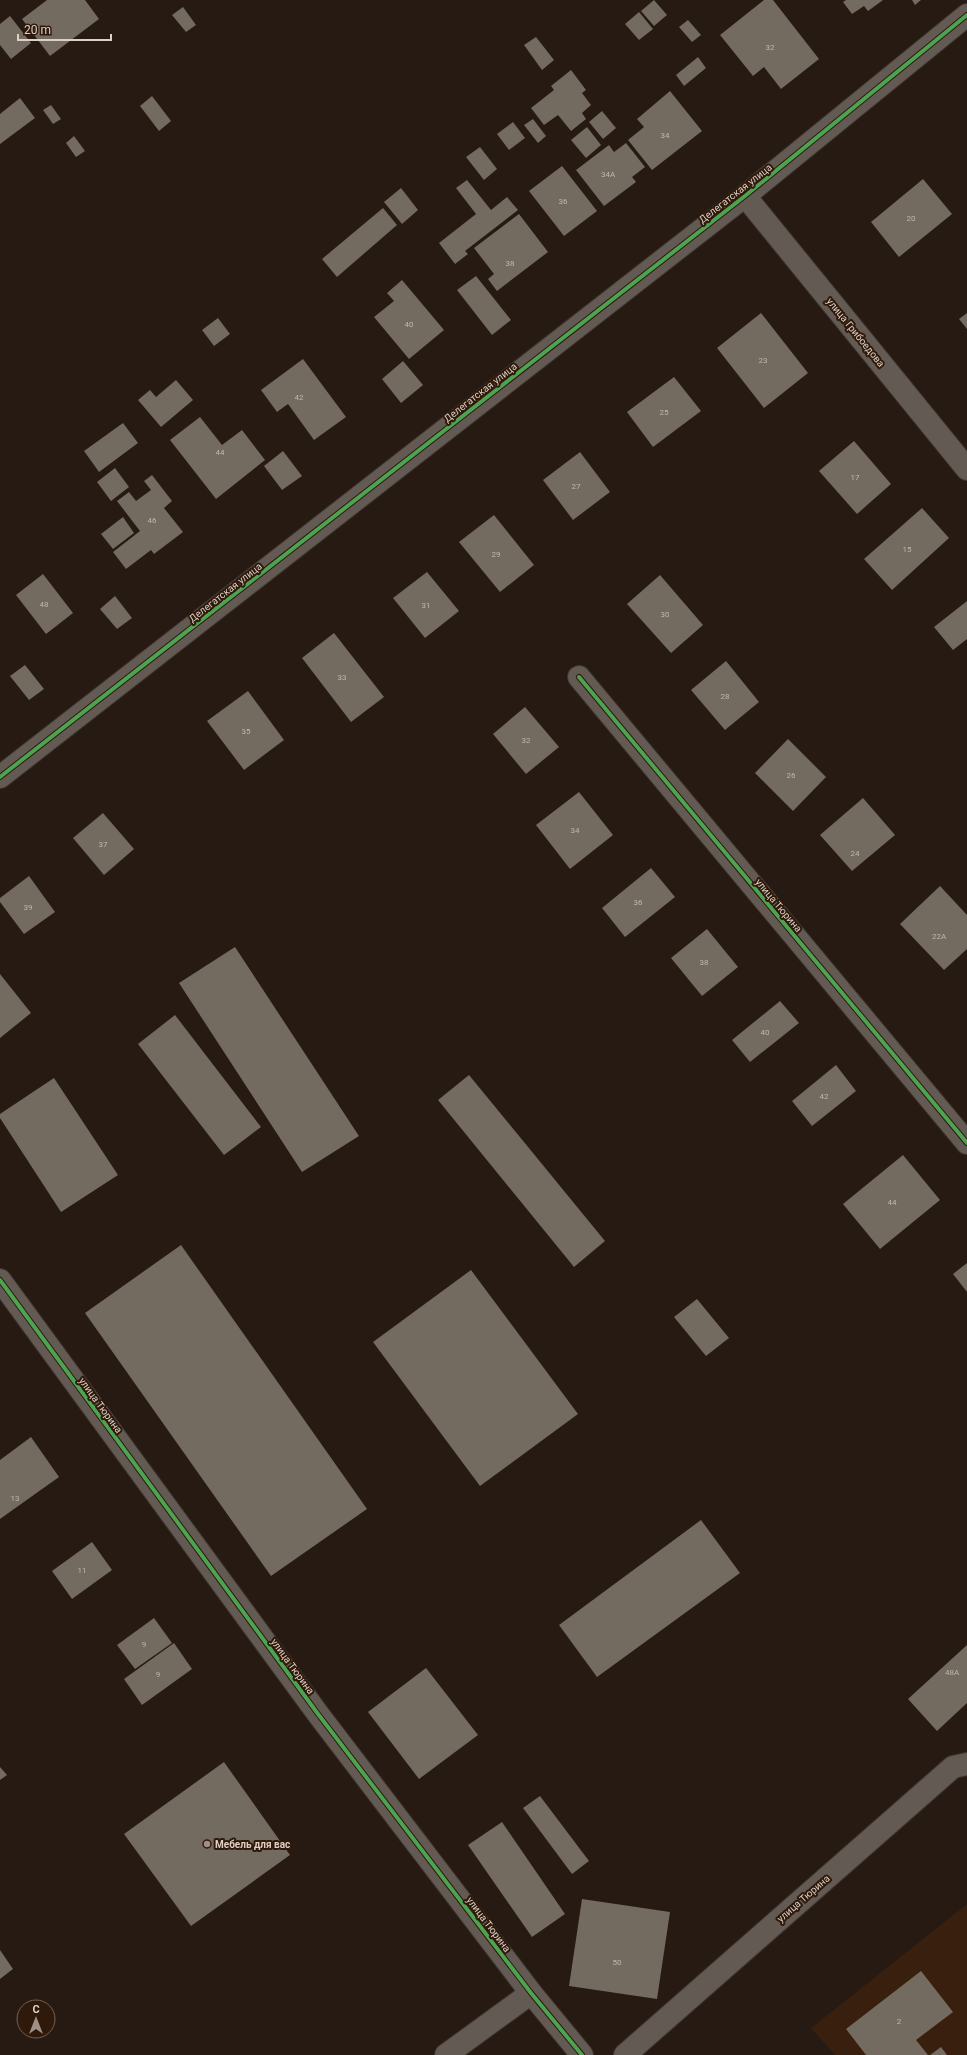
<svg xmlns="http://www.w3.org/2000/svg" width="967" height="2055" font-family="Roboto,sans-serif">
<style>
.built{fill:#381f0e}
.building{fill:#736a60}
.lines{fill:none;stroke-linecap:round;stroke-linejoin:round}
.street-casing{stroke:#403631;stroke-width:24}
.secondary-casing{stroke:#403631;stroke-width:24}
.street{stroke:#635a54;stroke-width:22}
.secondary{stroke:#635a54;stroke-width:22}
.cycleway-casing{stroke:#2e190b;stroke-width:6}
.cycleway{stroke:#4ca352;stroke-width:4}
.poi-dot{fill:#9e9087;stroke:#2e190b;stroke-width:1.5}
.labels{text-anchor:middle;stroke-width:4;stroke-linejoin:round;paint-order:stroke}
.number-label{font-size:8px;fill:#c3b6ac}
.street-label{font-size:10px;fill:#ded0c6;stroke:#2e190b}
.poi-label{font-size:10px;font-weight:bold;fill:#ded0c6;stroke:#2e190b;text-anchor:start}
</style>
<rect width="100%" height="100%" fill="#261a13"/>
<path class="built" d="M967,1904V2055H835L811,2028Z"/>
<g class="building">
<path d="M47,0H85L99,19L50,56L22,19Z"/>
<path d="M654,0L667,15L654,26L641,11Z"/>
<path d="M764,0H773L819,59L781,89L764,67L753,76L720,35Z"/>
<path d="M846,0H883L868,11L864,6L852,14L843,2Z"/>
<path d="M912,0H921L915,5Z"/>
<path d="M183,7L196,25L186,32L172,15Z"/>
<path d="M639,12L653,29L639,40L625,24Z"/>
<path d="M10,16L31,43L11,59L0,45V24Z"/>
<path d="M688,20L701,35L692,42L679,27Z"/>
<path d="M536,37L554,60L542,70L524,45Z"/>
<path d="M698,57L706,68L684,86L676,75Z"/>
<path d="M571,70L586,90L582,93L591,105L582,113L586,119L571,131L558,115L544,125L531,108L554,90L551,86Z"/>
<path d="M670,91L702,131L652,170L628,140L644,127L637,119Z"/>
<path d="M152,96L171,121L159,131L140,106Z"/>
<path d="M20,98L35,118L0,144V114Z"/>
<path d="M51,105L61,119L53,124L43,110Z"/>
<path d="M602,111L616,128L603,139L589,122Z"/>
<path d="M533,119L546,136L538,143L524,125Z"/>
<path d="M513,122L525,138L509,150L497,134Z"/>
<path d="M587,127L601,145L586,158L571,140Z"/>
<path d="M74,136L85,151L76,157L66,143Z"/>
<path d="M626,143L645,167L632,177L636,182L604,206L576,170L609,145L614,152Z"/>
<path d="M480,147L497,169L484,180L466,157Z"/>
<path d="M562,166L597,211L564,236L529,191Z"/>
<path d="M923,179L952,214L899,257L871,222Z"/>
<path d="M467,180L491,210L507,197L518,210L465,251L468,254L455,264L439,243L476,214L456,188Z"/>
<path d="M401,188L418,210L402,224L384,202Z"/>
<path d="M383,208L397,225L337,277L322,259Z"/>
<path d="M519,214L548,252L497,291L488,279L494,274L474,248Z"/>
<path d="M476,276L511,320L492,335L457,290Z"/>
<path d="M402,280L444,330L409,359L374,317L394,301L387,293Z"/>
<path d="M761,313L808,373L764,408L717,348Z"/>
<path d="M967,313V329L959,319Z"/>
<path d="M218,318L230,334L214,346L202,330Z"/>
<path d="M303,359L346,417L314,440L288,404L277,412L261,390Z"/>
<path d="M403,361L423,385L401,403L382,379Z"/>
<path d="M674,377L701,411L653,447L627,412Z"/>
<path d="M176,380L193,400L161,427L138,400L150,390L156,397Z"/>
<path d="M200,417L222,445L242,430L265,460L216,499L170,440Z"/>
<path d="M123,423L138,443L99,472L84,451Z"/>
<path d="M854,441L891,484L857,514L819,471Z"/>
<path d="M283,451L302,476L282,490L264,466Z"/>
<path d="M580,452L610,492L573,520L543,480Z"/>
<path d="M115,468L129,487L111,501L97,482Z"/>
<path d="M152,475L172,501L164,508L183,532L154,554L151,550L126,569L113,552L140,531L117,501L129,492L136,501L151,490L144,481Z"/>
<path d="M922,508L949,538L892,590L864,559Z"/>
<path d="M494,515L534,565L500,592L459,542Z"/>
<path d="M123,517L134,533L113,549L101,534Z"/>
<path d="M427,572L459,611L425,638L393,598Z"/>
<path d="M43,574L73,613L46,634L16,595Z"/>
<path d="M660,575L703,625L671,653L627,604Z"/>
<path d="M115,596L132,618L117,629L100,609Z"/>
<path d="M967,601V639L953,650L934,627Z"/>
<path d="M334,633L384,697L351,722L302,658Z"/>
<path d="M726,661L759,702L725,730L691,690Z"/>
<path d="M25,665L44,689L29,700L10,676Z"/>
<path d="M248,691L284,740L244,770L207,721Z"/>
<path d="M525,707L559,747L526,774L493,734Z"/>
<path d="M788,739L826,777L793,811L755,773Z"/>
<path d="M579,792L613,835L570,869L536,825Z"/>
<path d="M863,798L895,835L852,871L820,835Z"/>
<path d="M103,813L134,849L104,875L73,838Z"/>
<path d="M651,868L675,897L625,937L602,908Z"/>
<path d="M29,876L55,912L24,934L0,902V898Z"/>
<path d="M940,886L967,915V949L944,970L900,924Z"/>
<path d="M707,929L738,967L702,996L671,958Z"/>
<path d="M235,947L359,1136L302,1172L179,983Z"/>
<path d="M0,974L31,1013L0,1038Z"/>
<path d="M780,1001L799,1023L750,1062L732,1040Z"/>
<path d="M175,1015L261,1127L224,1155L138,1044Z"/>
<path d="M836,1065L856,1091L812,1126L792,1101Z"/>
<path d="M469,1075L605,1241L574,1267L438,1100Z"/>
<path d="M54,1078L118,1175L61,1212L0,1118V1114Z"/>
<path d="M903,1155L940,1200L880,1249L843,1204Z"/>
<path d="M181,1245L367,1509L271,1576L85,1313Z"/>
<path d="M967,1263V1292L953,1274Z"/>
<path d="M471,1270L578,1414L480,1486L373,1342Z"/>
<path d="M697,1299L729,1338L706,1356L674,1317Z"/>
<path d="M31,1437L59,1477L0,1519V1460Z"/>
<path d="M701,1520L740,1573L597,1677L559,1625Z"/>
<path d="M92,1542L112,1570L72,1599L52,1571Z"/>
<path d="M154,1618L172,1643L135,1669L117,1645Z"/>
<path d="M174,1643L192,1669L142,1705L124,1679Z"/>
<path d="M967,1645V1703L937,1731L908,1699Z"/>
<path d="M426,1668L478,1735L419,1779L368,1712Z"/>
<path d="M224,1762L290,1855L191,1926L124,1834Z"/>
<path d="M0,1767L7,1775L0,1780Z"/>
<path d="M540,1796L589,1861L572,1874L523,1808Z"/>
<path d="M502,1822L565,1914L532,1937L468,1845Z"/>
<path d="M582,1899L670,1912L657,1999L569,1986Z"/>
<path d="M0,1950L13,1969L0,1979Z"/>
<path d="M921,1971L953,2012L916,2040L928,2055H866L846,2029Z"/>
<path d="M941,2047L947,2055H930Z"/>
</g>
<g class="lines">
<g class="street-casing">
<g id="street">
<path d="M745,196L967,469"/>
<path d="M579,677L967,1143"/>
<path d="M0,777L745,196L967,15"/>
<path d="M625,2055L953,1767L967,1764"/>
</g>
</g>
<g class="secondary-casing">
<g id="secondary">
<path d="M0,1280L318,1714L531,1993L582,2055"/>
<path d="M446,2055L531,1993"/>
</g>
</g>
<use href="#street" class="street"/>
<use href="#secondary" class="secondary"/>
<g class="cycleway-casing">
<g id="cycleway">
<path d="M579,677L967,1143"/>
<path d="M0,777L745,196L967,15"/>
<path d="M0,1280L318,1714L531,1993L582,2055"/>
</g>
</g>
<use href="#cycleway" class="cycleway"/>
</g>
<circle class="poi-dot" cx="207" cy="1844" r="4"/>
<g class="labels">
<g class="number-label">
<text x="770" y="50">32</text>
<text x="665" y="138">34</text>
<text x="608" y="177">34А</text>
<text x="563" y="204">36</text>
<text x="911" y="221">20</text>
<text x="510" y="266">38</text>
<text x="409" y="327">40</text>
<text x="763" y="363">23</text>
<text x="299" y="400">42</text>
<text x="664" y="415">25</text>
<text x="220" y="455">44</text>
<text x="855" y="480">17</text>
<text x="576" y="489">27</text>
<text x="152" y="523">46</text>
<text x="907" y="552">15</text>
<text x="496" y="557">29</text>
<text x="44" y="607">48</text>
<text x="426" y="608">31</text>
<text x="665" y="617">30</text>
<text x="342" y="680">33</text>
<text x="725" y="699">28</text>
<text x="246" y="734">35</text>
<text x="526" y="743">32</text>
<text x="791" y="778">26</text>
<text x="575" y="833">34</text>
<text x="103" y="847">37</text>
<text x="855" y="856">24</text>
<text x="638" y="905">36</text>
<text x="28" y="910">39</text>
<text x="939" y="939">22А</text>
<text x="704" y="965">38</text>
<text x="765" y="1035">40</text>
<text x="824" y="1099">42</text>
<text x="892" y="1205">44</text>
<text x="15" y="1501">13</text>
<text x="82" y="1573">11</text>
<text x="144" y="1647">9</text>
<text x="952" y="1675">48А</text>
<text x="158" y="1677">9</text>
<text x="617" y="1965">50</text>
<text x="899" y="2024">2</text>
</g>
<g class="street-label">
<text transform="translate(735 193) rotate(-38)" y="4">Делегатская улица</text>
<text transform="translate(856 332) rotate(51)" y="4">улица Грибоедова</text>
<text transform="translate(480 392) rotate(-38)" y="4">Делегатская улица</text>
<text transform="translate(225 592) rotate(-38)" y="4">Делегатская улица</text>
<text transform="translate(779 905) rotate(50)" y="4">улица Тюрина</text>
<text transform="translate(101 1405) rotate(54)" y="4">улица Тюрина</text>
<text transform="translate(293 1666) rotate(54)" y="4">улица Тюрина</text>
<text transform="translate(803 1898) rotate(-41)" y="4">улица Тюрина</text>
<text transform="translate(489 1924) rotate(53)" y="4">улица Тюрина</text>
</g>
<g class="poi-label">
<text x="215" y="1848">Мебель для вас</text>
</g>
</g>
<g transform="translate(36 2019)"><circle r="19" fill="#2e190b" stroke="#746256"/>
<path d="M0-3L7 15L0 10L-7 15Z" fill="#9e9087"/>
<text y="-6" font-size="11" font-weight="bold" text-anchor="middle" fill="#ded0c6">С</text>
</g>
<path d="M18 34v6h93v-6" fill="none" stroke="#ded0c6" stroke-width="2"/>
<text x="24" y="34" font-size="12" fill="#ded0c6" stroke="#2e190b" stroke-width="3" paint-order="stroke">20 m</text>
</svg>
